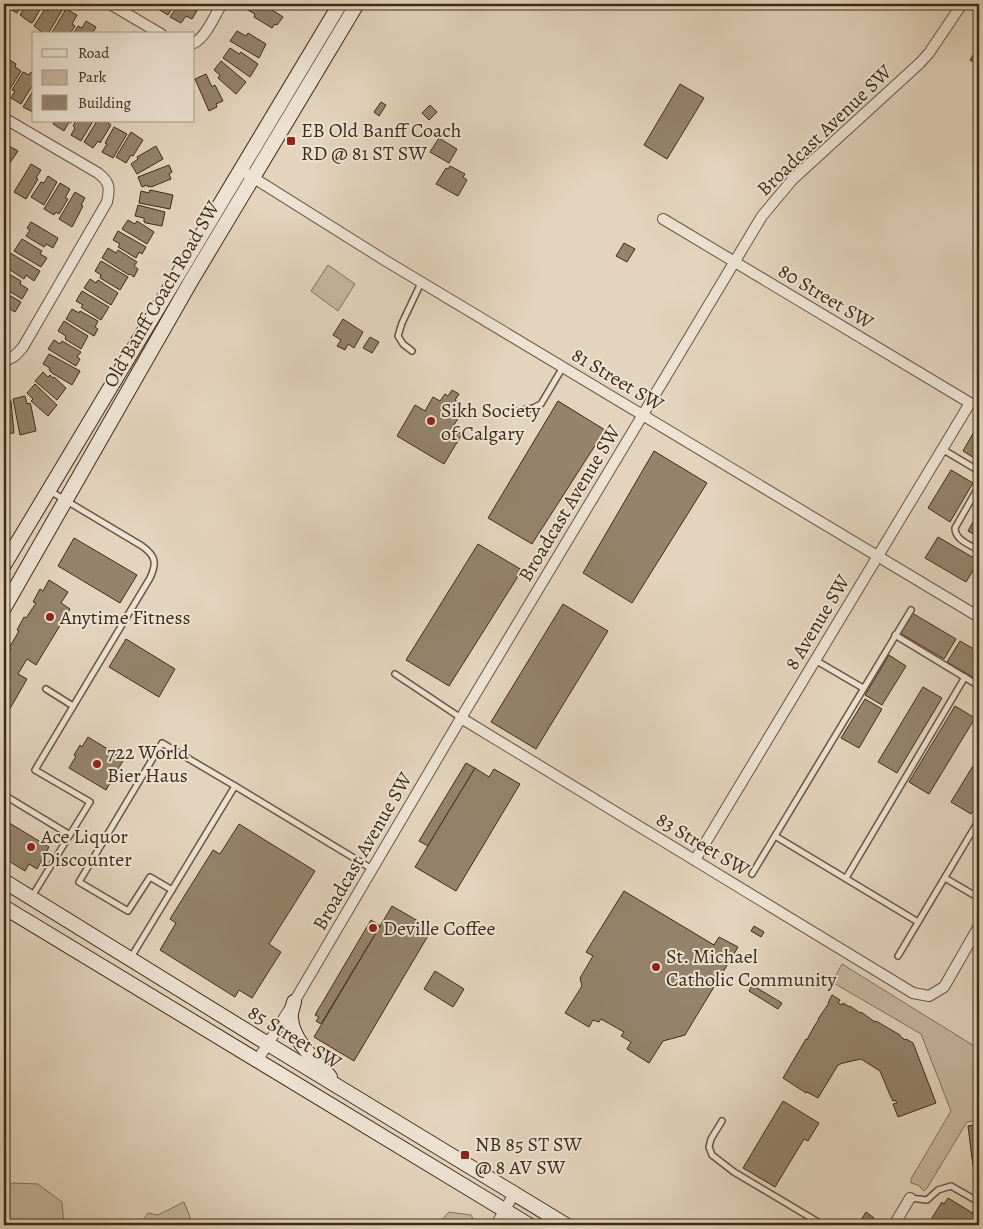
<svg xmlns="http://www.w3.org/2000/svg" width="983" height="1229" font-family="Alegreya,serif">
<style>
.green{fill:#c8b7a0;stroke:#84715a}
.building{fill:#95836c;stroke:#3f2b15}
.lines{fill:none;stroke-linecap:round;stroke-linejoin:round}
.service-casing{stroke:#68553f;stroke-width:8}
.minor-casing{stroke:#68553f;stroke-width:12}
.secondary-casing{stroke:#3f2b15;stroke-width:16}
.service{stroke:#ede3d4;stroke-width:5}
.minor{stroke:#ede3d4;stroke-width:10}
.secondary{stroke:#ede3d4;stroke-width:14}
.poi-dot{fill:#8f2418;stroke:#ede3d4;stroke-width:2}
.labels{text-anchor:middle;stroke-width:4;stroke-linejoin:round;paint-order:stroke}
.poi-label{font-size:20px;fill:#3f2b15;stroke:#ede3d4;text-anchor:start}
.street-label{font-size:20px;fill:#3f2b15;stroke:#ede3d4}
</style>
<rect width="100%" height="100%" fill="#e4d4bd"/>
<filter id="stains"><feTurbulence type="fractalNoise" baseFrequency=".004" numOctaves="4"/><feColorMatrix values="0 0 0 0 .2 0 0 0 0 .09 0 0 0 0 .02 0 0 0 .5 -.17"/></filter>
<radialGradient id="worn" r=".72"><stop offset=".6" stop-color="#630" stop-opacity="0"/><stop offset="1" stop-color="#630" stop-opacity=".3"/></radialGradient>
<g class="green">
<path d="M328,265L355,284L338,311L311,291Z"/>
<path d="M842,964L979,1049V1120L967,1122L927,1188L924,1191L918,1185L911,1183V1179L951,1111L921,1034L832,982Z"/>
<path d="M13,1183L38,1184L62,1202L64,1225H4V1187Z"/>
<path d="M184,1202L190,1217L187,1225H139L148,1213L158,1215Z"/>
<path d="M449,1212L471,1215L476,1224L475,1225H437Z"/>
</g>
<g class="building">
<path d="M5,4H23L17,13L4,6Z"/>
<path d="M26,4H43L33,22L31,23L20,15Z"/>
<path d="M52,4H58L64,7L48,34H44L34,26L45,9L48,11Z"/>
<path d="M161,4H175L168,15L158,9Z"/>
<path d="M179,4H201L192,19L186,16L181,23L170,17L178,5Z"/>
<path d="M249,4H263L283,17L277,25L275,24L272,28L254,17L255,14L246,9Z"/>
<path d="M66,9L77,15L72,24L75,26L70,34H51Z"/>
<path d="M86,21L96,27L92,34H73L78,26L82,28Z"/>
<path d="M237,31L246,36L248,33L266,44L259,58L230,41Z"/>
<path d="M979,45V66L970,60Z"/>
<path d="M230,48L239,54L241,52L258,64L250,77L223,58Z"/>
<path d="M10,60L16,64L15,67L21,71L10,89L7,87L4,92V70Z"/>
<path d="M221,61L246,82L236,94L218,78L220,75L214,70Z"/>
<path d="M23,72L29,75L31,72L34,74V83L21,104L11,98L15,91L12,90Z"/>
<path d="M206,74L212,87L215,85L223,101L216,104L217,107L209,111L195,79Z"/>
<path d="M680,84L704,98L667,159L644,145Z"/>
<path d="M34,89V110L33,112L23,107Z"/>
<path d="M381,102L386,105L379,116L374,112Z"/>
<path d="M430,105L437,112L429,120L422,113Z"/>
<path d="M55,121H72L71,123L69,122L64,131L53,124Z"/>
<path d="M76,121H93L81,141L71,135L75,128L73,126Z"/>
<path d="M97,121H106L111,125L100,143L98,141L93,148L84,142Z"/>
<path d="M114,127L127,134L113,158L102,152L107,144L105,143Z"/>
<path d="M131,132L143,140L133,156L131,155L126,163L116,157Z"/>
<path d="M439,138L457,149L449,163L430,152Z"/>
<path d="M4,143L18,151L9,164L4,161Z"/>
<path d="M156,146L163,159L137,174L131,164L138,159L137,157Z"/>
<path d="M31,164L41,170L36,178L38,179L26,199L14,192Z"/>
<path d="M169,165L172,172L169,174L171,179L151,187L150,186L148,187L147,185L142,187L138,177Z"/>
<path d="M450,166L465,174L463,177L467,180L458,196L436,184L446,168L448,169Z"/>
<path d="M48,176L57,182L44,205L31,197L41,182L44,183Z"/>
<path d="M60,183L70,189L65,198L68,199L59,214L56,212L54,215L44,209Z"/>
<path d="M150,190L173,195L170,209L139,203L141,191L149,193Z"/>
<path d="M75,192L85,198L81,205L83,206L72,227L59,219Z"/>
<path d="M138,205L165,212L162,226L146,223L144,222V218L135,216Z"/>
<path d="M128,220L135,224L137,221L154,232L147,244L122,229Z"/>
<path d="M31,222L58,238L53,248L46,244L44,247L26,236L30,230L27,228Z"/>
<path d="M118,231L146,247L142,254L139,252L136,258L118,247L120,244L113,240Z"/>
<path d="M22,239L42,251L40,254L47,258L41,267L14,251Z"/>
<path d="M624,243L635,249L627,262L616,256Z"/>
<path d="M108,248L116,253L118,250L137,262L134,266L138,269L134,277L130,274L129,275L102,258Z"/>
<path d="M7,251L40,271L34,281L26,275L24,279L4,266V257Z"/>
<path d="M101,261L128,277L120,290L100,278L101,275L95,271Z"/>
<path d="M4,271L21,281L20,284L28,289L22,299L4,288Z"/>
<path d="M90,279L96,283L98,280L118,293L111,305L84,288Z"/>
<path d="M82,291L109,307L101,320L82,308L81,307L83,305L76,301Z"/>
<path d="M4,292L21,302L15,312L8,308L6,311L4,309Z"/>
<path d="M72,309L79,313L80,311L98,321L95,327L98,329L94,336L66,319Z"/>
<path d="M343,319L363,332L354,348L348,344L345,350L337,346L341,340L333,335Z"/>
<path d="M64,321L88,336L81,349L65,339L66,336L58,331Z"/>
<path d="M370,337L379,342L372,353L363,348Z"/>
<path d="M54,340L60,344L62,341L81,352L77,357L80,359L76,366L48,349Z"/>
<path d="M49,354L80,371L72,385L52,373L49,370L50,368L43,364Z"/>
<path d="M43,372L48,377L50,375L53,378L54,377L66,388L57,400L35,381Z"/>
<path d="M35,384L57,405L48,416L31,401L33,399L27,393Z"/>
<path d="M452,390L459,394L455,400L458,402L454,410L461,414L452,428L462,434L444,464L397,436L415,405L425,411L433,397L440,401L445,394L448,396Z"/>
<path d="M25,396L27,404L30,403L31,406L36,431L20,435L13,399Z"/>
<path d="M4,401H11L14,433L4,434Z"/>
<path d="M558,401L605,430L532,544L488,518Z"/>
<path d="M979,423V461L963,451Z"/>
<path d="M654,451L707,483L632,603L583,573Z"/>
<path d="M951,470L973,483L950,522L928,508Z"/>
<path d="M979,511V537L968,531Z"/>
<path d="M938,537L979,561L966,582L925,558Z"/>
<path d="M74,538L137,575L120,603L58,566Z"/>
<path d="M478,544L522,570L449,686L406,660Z"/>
<path d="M49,580L68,592L61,603L70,609L36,665L27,659L18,674L27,679L4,719V660L11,649L9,648L19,631L17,630L24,617L26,618L36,603L33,602L40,589L43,591Z"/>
<path d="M563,604L608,631L536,749L491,722Z"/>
<path d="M912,613L956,639L944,659L900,633Z"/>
<path d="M126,639L175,669L159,697L109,667Z"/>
<path d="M960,641L979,652V681L947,662Z"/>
<path d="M889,655L906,666L882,705L865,695Z"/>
<path d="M923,687L942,698L897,773L878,762Z"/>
<path d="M865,699L882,709L859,748L841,738Z"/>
<path d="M955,706L975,718L929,794L909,782Z"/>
<path d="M88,737L124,759L106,790L69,768L76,756L74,755L80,745L82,747Z"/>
<path d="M979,756V801L971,814L951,802Z"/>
<path d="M466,763L475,768L428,846L419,841Z"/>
<path d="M475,768L489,777L494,769L520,784L456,891L415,867Z"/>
<path d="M6,821L49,847L37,869L29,864L25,871L4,858V826Z"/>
<path d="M239,824L315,871L269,944L281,952L252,998L239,990L235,997L160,950L176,923L170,919L213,850L220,854Z"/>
<path d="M624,891L714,945L719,937L738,947L685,1035L663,1041L649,1063L627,1049L631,1042L621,1036L624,1032L601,1019L599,1022L593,1020L589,1027L565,1013L582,986L580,978L593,956L586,952Z"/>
<path d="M392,906L432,929L354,1061L314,1037Z"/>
<path d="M371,920L380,926L321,1024L316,1021L319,1017L315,1015Z"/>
<path d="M754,926L764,932L761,937L751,931Z"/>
<path d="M435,971L464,989L453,1007L424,989Z"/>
<path d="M752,985L782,1003L778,1009L749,991Z"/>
<path d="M832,995L840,1000L838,1003L842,1005L843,1003L850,1007V1006L860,1013L861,1012L875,1022L876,1021L900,1035V1036L905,1040L906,1039L913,1043L936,1103L898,1117L893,1104L897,1103L895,1100L893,1101L890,1095L880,1071L861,1059L843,1063L838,1065L818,1098L807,1092L806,1093L783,1078L806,1039L807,1040L810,1034L815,1025L819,1019H818L829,1003H828Z"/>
<path d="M783,1101L819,1123L808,1141L804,1139L775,1187L743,1168Z"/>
<path d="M974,1125H979V1165L973,1166L968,1126Z"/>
<path d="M948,1198L979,1217V1225H931L933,1222L930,1221L942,1202L944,1204Z"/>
<path d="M866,1212L874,1218L870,1225H862L859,1223Z"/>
</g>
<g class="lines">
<g class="service-casing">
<g id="service">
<path d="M412,351L403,344L398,336L402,323L421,283"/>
<path d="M514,412L533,408L541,404L563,367"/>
<path d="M942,449L979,471"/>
<path d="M979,486L955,528C955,540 970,545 979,550"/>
<path d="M895,635L979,686"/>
<path d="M815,660L863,688"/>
<path d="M395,674L461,718"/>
<path d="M46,689L73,706"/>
<path d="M4,795L70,835"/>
<path d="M775,836L918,922"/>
<path d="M752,874L911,610"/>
<path d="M846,878L965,677"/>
<path d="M945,878L979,898"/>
<path d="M172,890L150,877L128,911L79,882L162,743L235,786"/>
<path d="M31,898L90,802L35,770L150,578C157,563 156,556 142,546L50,491"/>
<path d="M898,956L979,820"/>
<path d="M130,959L235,786L372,869"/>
<path d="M722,1121L711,1139L709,1147L712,1155L734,1172L823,1225"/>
<path d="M910,1198L927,1200L938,1190L951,1186L979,1202"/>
</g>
</g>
<g class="minor-casing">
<g id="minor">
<path d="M110,4L161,34"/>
<path d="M974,4L979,7"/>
<path d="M194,43C207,36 214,16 222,4"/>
<path d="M4,118L98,173C110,182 110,188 107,202L23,347C18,353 12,360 4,360"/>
<path d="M241,170L386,261L979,617"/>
<path d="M663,219L970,403L695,860"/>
<path d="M461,718L913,993L929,996L944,987L979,926"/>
<path d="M257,1061L294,1002L461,718L762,216L793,179L920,63L929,53L962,4"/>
<path d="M496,1225L514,1194"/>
<path d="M894,1225L910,1198"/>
</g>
</g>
<g class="secondary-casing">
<g id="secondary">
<path d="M4,565L340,4"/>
<path d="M4,608L191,281L357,4"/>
<path d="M4,881L268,1044L566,1225"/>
<path d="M4,907L529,1225"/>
<path d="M294,1002C293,1007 290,1013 291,1018C292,1040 316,1061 330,1077"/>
</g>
</g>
<use href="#service" class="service"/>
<use href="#minor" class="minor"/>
<use href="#secondary" class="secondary"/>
</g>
<g class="poi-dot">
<rect x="286" y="136" width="10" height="10" rx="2.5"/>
<circle cx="431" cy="421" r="5"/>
<circle cx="50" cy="617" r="5"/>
<circle cx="97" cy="764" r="5"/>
<circle cx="31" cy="847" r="5"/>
<circle cx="373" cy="928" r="5"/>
<circle cx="656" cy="967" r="5"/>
<rect x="460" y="1150" width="10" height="10" rx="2.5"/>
</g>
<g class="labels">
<g class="poi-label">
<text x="301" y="137">EB Old Banff Coach<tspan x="301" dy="23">RD @ 81 ST SW</tspan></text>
<text x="441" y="417">Sikh Society<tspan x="441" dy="23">of Calgary</tspan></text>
<text x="60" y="624">Anytime Fitness</text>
<text x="107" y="759">722 World<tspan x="107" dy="23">Bier Haus</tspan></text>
<text x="41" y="843">Ace Liquor<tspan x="41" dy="23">Discounter</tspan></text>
<text x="383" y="935">Deville Coffee</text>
<text x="666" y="963">St. Michael<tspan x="666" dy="23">Catholic Community</tspan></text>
<text x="475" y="1151">NB 85 ST SW<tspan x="475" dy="23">@ 8 AV SW</tspan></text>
</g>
<g class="street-label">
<text transform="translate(824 130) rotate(-44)" y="7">Broadcast Avenue SW</text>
<text transform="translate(161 294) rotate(-60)" y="7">Old Banff Coach Road SW</text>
<text transform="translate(826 296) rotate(31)" y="7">80 Street SW</text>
<text transform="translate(618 379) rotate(31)" y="7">81 Street SW</text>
<text transform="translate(569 503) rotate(-59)" y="7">Broadcast Avenue SW</text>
<text transform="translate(817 622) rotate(-59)" y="7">8 Avenue SW</text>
<text transform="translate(703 844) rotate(31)" y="7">83 Street SW</text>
<text transform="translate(362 851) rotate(-60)" y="7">Broadcast Avenue SW</text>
<text transform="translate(295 1037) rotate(31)" y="7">85 Street SW</text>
</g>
</g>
<rect width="983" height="1229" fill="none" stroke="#e4d4bd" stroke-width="20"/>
<rect x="5" y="5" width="973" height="1219" fill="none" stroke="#3f2b15" stroke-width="2.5"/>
<rect x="10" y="10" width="963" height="1209" fill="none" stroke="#3f2b15"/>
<rect x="32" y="32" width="162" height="90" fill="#ede3d4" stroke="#a79988"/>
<rect x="42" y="49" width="25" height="8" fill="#ede3d4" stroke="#a79988"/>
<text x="78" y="58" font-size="15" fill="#3f2b15">Road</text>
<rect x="42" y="70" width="25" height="15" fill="#c8b7a0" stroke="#a79988"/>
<text x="78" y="82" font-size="15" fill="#3f2b15">Park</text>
<rect x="42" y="95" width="25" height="15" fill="#95836c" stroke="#a79988"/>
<text x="78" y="108" font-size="15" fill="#3f2b15">Building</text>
<rect width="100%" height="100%" filter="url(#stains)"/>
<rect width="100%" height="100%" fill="url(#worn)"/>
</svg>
